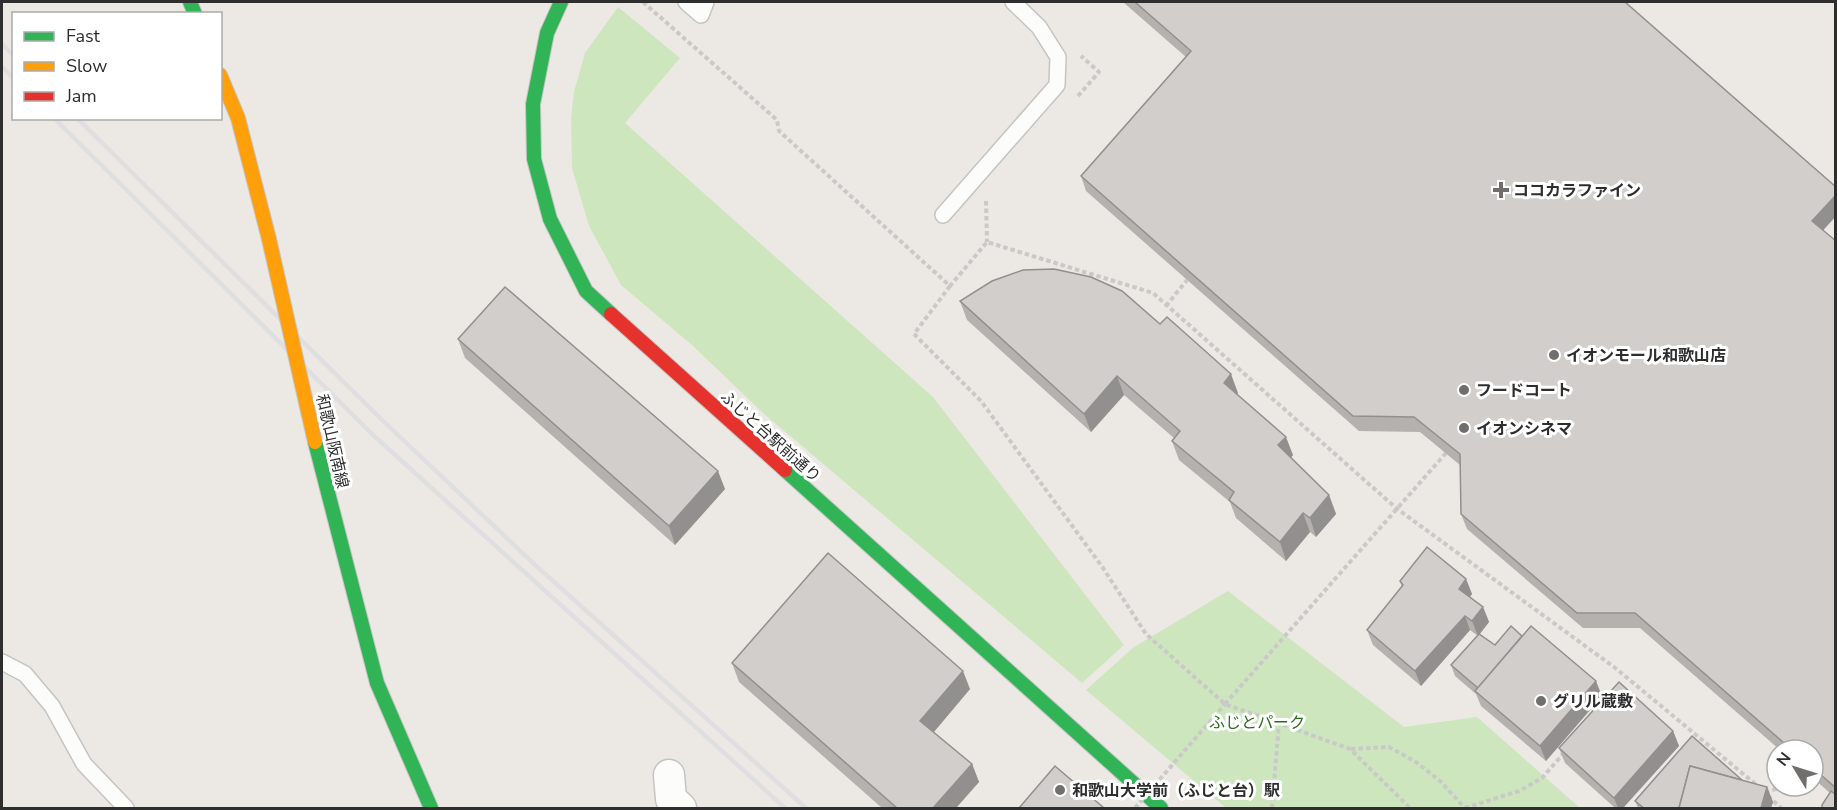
<svg xmlns="http://www.w3.org/2000/svg" width="1837" height="810" font-family="'Nunito Sans','Noto Sans JP',sans-serif">
<style>
.green{fill:#cee6be}
.lines{fill:none;stroke-linecap:round;stroke-linejoin:round}
.lane-casing{stroke:#c5c4c5;stroke-width:18}
.street-casing{stroke:#c5c4c5;stroke-width:33}
.fast-casing{stroke:#c5c4c5;stroke-width:16}
.slow-casing{stroke:#c5c4c5;stroke-width:16}
.jam-casing{stroke:#c5c4c5;stroke-width:16}
.path{stroke:#c9c9c8;stroke-width:4;stroke-dasharray:4.5 3;stroke-linecap:butt}
.lane{stroke:#fcfcfb;stroke-width:15}
.street{stroke:#fcfcfb;stroke-width:30}
.fast{stroke:#30b455;stroke-width:14}
.slow{stroke:#ff9f0a;stroke-width:14}
.jam{stroke:#e5322d;stroke-width:14}
.rail{stroke:#dfdfe1;stroke-width:4.5}
.slow-bridge-casing{stroke:#c5c4c5;stroke-width:16;stroke-linecap:butt}
.path-bridge{stroke:#c9c9c8;stroke-width:4;stroke-dasharray:4.5 3;stroke-linecap:butt}
.slow-bridge{stroke:#ff9f0a;stroke-width:14}
.wall{fill:#b4b1af}
.shaded-wall{fill:#92908e}
.building{fill:#d1cecb;stroke:#92908e;stroke-width:1.5}
.poi-dot{fill:#706f6e;stroke:#fff;stroke-width:2}
.labels{text-anchor:middle;stroke-width:6;stroke-linejoin:round;paint-order:stroke}
.poi-label{font-size:16px;font-weight:bold;fill:#2e2e2e;stroke:#fff;text-anchor:start}
.street-label{font-size:16px;fill:#2e2e2e;stroke:#fff}
.park-label{font-size:16px;fill:#2c6e1b;stroke:#fff}
</style>
<rect width="100%" height="100%" fill="#ece8e4"/>
<g class="green">
<path d="M618,7L680,58L625,123L933,397L1124,645L1082,683L763,413L692,345L621,285L589,226L572,168L571,119L574,92L585,53Z"/>
<path d="M1228,591L1404,727L1477,717L1580,808H1226L1086,690L1134,647Z"/>
</g>
<g class="lines">
<g class="lane-casing">
<g id="lane">
<path d="M686,2L701,15L706,2"/>
<path d="M943,215L1057,85L1058,57L1039,27L1013,2"/>
<path d="M2,662L25,674L52,706L84,764L126,808"/>
</g>
</g>
<g class="street-casing">
<path id="street" d="M669,775L671,799L681,808"/>
</g>
<g class="fast-casing">
<g id="fast">
<path d="M190,2L195,14"/>
<path d="M561,2L547,33L533,104L534,159L550,219L586,291L611,314"/>
<path d="M315,442L377,683L431,808"/>
<path d="M785,470L1161,808"/>
</g>
</g>
<g class="slow-casing">
<path id="slow" d="M220,75L238,118L269,239"/>
</g>
<g class="jam-casing">
<path id="jam" d="M611,314L785,470"/>
</g>
<g class="path">
<path d="M643,2L777,120L779,131L950,286L987,242L1153,293L1396,508L1614,667L1759,787"/>
<path d="M1078,96L1099,72L1081,56"/>
<path d="M986,201L987,242"/>
<path d="M950,286L914,334L981,401L1103,568L1146,634L1225,704L1350,749L1410,808"/>
<path d="M1166,306L1187,280"/>
<path d="M1225,704L1446,453"/>
<path d="M1351,749L1389,747L1416,762L1440,781L1465,808"/>
<path d="M1813,779H1814"/>
<path d="M1765,792L1787,786"/>
<path d="M1768,796L1781,808"/>
<path d="M1272,808L1279,723"/>
<path d="M1465,808L1519,791L1542,778L1564,753"/>
</g>
<use href="#lane" class="lane"/>
<use href="#street" class="street"/>
<use href="#fast" class="fast"/>
<use href="#slow" class="slow"/>
<use href="#jam" class="jam"/>
<g class="rail">
<path d="M2,44L14,56"/>
<path d="M2,67L14,79"/>
<path d="M54,118L372,434L785,808"/>
<path d="M77,118L381,419L533,563L806,808"/>
</g>
<g class="slow-bridge-casing">
<path id="slow-bridge" d="M269,239L315,442"/>
</g>
<path class="path-bridge" d="M1135,808L1225,704"/>
<use href="#slow-bridge" class="slow-bridge"/>
</g>
<g class="wall">
<path d="M1123,2H1625L1836,187V216L1823,230L1836,241V808L1830,793L1813,778V750H1780L1640,628H1583L1467,529L1461,514L1460,465L1420,432L1359,431L1086,191L1081,176L1186,57Z"/>
<path d="M960,301L1238,393L1237,395L1293,455L1291,457L1329,495L1336,514L1316,537L1310,532L1286,561L1236,518L1230,502L1179,460L1172,441L1174,438L1124,395L1091,432L967,320Z"/>
<path d="M458,339L725,489L675,545L465,358Z"/>
<path d="M1466,579L1472,594L1469,597L1483,607L1489,622L1480,634L1495,645L1522,636L1602,696L1546,761L1481,706L1476,694L1455,676L1451,665L1478,636L1470,630L1421,686L1373,645L1367,630L1402,587L1400,581Z"/>
<path d="M732,663L970,689L934,732L972,764L979,782L956,808H882L739,682Z"/>
<path d="M1673,731L1679,746L1623,808H1615L1565,763L1559,748Z"/>
<path d="M1742,780L1767,787L1773,802L1771,808H1638L1635,801Z"/>
</g>
<g class="shaded-wall">
<path d="M1836,195V216L1818,236L1812,221Z"/>
<path d="M1231,374L1238,393L1230,402L1224,383Z"/>
<path d="M1117,376L1124,395L1091,432L1084,414Z"/>
<path d="M1286,437L1293,455L1285,464L1278,445Z"/>
<path d="M718,471L725,489L675,545L669,526Z"/>
<path d="M1329,495L1336,514L1316,537L1310,518Z"/>
<path d="M1303,513L1310,532L1286,561L1280,542Z"/>
<path d="M1466,579L1472,594L1465,604L1459,589Z"/>
<path d="M1483,607L1489,622L1478,636L1472,621Z"/>
<path d="M1465,616L1470,630L1421,686L1415,671Z"/>
<path d="M963,671L970,689L927,740L920,721Z"/>
<path d="M1596,681L1602,696L1546,761L1540,746Z"/>
<path d="M1673,731L1679,746L1623,808H1618L1614,798Z"/>
<path d="M972,764L979,782L956,808H933Z"/>
<path d="M1767,787L1773,802L1771,808H1761Z"/>
</g>
<g class="building">
<path d="M1135,2H1625L1836,187V195L1812,221L1836,241V788L1813,768V750H1792L1635,613H1577L1461,514L1460,454L1414,417L1353,416L1081,176L1191,51Z"/>
<path d="M1054,269L1091,277L1122,291L1160,324L1167,317L1231,374L1224,383L1286,437L1278,445L1329,495L1310,518L1303,513L1280,542L1229,500L1234,492L1172,441L1180,431L1117,376L1084,414L960,301L992,281L1023,270Z"/>
<path d="M505,287L718,471L669,526L458,339Z"/>
<path d="M1427,547L1466,579L1459,589L1483,607L1472,621L1465,616L1415,671L1367,630L1403,585L1400,581Z"/>
<path d="M828,553L963,671L920,721L972,764L933,808H897L732,663Z"/>
<path d="M1511,626L1522,636L1478,688L1451,665L1479,634L1495,645Z"/>
<path d="M1531,626L1596,681L1540,746L1475,691Z"/>
<path d="M1619,682L1673,731L1614,798L1559,748Z"/>
<path d="M1692,736L1742,780L1690,766L1679,808H1644L1635,801Z"/>
<path d="M1055,766L1104,808H1019Z"/>
<path d="M1690,766L1767,787L1761,808H1679Z"/>
<path d="M1831,791L1836,795V808H1822V805Z"/>
</g>
<g class="poi-dot">
<path d="M1498 181h6v6h6v6h-6v6h-6v-6h-6v-6h6z"/>
<circle cx="1554" cy="355" r="6"/>
<circle cx="1464" cy="390" r="6"/>
<circle cx="1464" cy="428" r="6"/>
<circle cx="1541" cy="701" r="6"/>
<circle cx="1060" cy="790" r="6"/>
</g>
<g class="labels">
<g class="poi-label">
<text x="1513" y="196">ココカラファイン</text>
<text x="1566" y="361">イオンモール和歌山店</text>
<text x="1476" y="396">フードコート</text>
<text x="1476" y="434">イオンシネマ</text>
<text x="1553" y="707">グリル蔵敷</text>
<text x="1072" y="796">和歌山大学前（ふじと台）駅</text>
</g>
<g class="street-label">
<text transform="translate(771 436) rotate(42)" y="6">ふじと台駅前通り</text>
<text transform="translate(333 441) rotate(77)" y="6">和歌山阪南線</text>
</g>
<g class="park-label">
<text x="1257" y="728">ふじとパーク</text>
</g>
</g>
<rect width="1837" height="810" fill="none" stroke="#2e2e2e" stroke-width="6"/>
<rect x="12" y="12" width="210" height="108" fill="#ffffff" stroke="#ababab" stroke-width="1.5"/>
<rect x="24" y="32" width="30" height="9" fill="#30b455" stroke="#ababab" stroke-width="1.5"/>
<text x="66" y="42" font-size="18" fill="#2e2e2e">Fast</text>
<rect x="24" y="62" width="30" height="9" fill="#ff9f0a" stroke="#ababab" stroke-width="1.5"/>
<text x="66" y="72" font-size="18" fill="#2e2e2e">Slow</text>
<rect x="24" y="92" width="30" height="9" fill="#e5322d" stroke="#ababab" stroke-width="1.5"/>
<text x="66" y="102" font-size="18" fill="#2e2e2e">Jam</text>
<g transform="translate(1795 768) rotate(308)"><circle r="28" fill="#ffffff" stroke="#ababab" stroke-width="1.5"/>
<path d="M0-4.5L10 22L0 15L-10 22Z" fill="#706f6e"/>
<text y="-9" font-size="16" font-weight="bold" text-anchor="middle" fill="#2e2e2e">N</text>
</g>
</svg>
